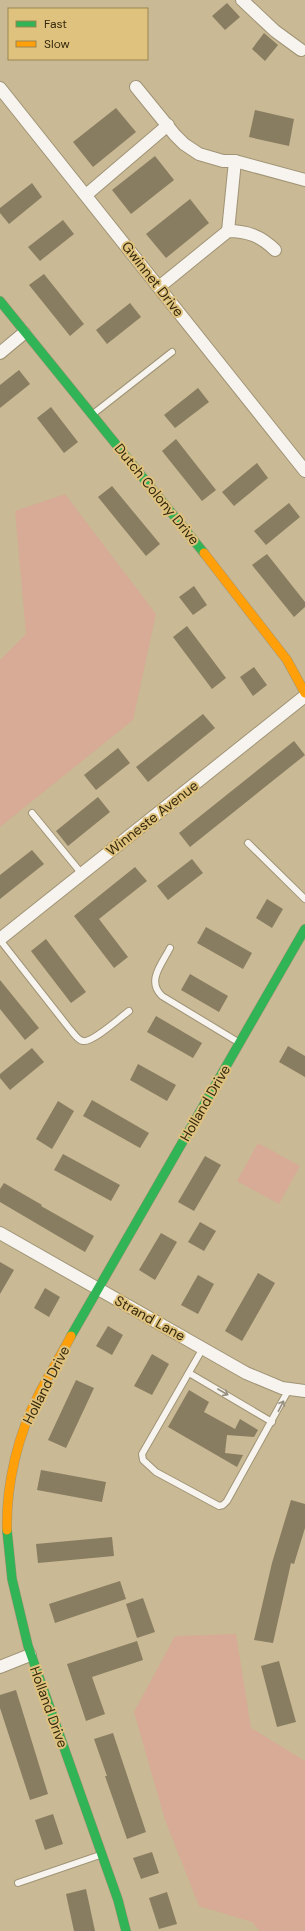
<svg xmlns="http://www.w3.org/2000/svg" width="305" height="1931" font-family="'DM Sans',sans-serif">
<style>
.green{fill:#d7ab96}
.building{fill:#887d61}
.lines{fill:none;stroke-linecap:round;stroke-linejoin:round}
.lane-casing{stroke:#a09476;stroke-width:8}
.street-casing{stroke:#a09476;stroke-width:14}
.fast-casing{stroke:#a09476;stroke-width:10}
.slow-casing{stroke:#a09476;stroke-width:10}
.lane{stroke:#f7f4ef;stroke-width:6}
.street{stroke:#f7f4ef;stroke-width:12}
.fast{stroke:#30b455;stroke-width:9}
.slow{stroke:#ff9f0a;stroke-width:9}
.oneway{stroke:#968e7e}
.labels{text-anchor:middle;stroke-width:4;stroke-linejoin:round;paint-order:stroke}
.street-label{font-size:14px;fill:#35290c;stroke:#dfc27e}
</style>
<rect width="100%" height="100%" fill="#c9b994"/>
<g class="green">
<path d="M65,494L156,614L133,720L0,827V660L26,634L15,511Z"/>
<path d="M258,1143L300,1166L279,1204L237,1181Z"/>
<path d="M236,1634L251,1728L305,1761V1931H260L252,1922L199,1906L165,1820L134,1712L175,1636Z"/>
</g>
<g class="building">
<path d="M227,3L240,17L225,30L212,16Z"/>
<path d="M264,33L278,45L265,61L252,49Z"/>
<path d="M116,108L136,132L93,167L73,142Z"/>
<path d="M255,110L294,119L289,146L249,137Z"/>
<path d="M155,156L174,180L131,214L112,190Z"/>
<path d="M32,183L42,197L9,224L0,213V208Z"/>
<path d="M190,199L209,223L166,258L146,234Z"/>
<path d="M63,220L74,234L40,261L28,247Z"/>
<path d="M44,274L84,324L70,336L29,285Z"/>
<path d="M130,303L141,317L107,344L96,330Z"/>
<path d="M19,370L30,384L0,408V385Z"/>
<path d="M198,388L209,402L175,428L164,415Z"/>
<path d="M51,407L78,442L64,453L37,418Z"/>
<path d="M176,439L216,490L202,501L162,451Z"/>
<path d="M257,463L268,478L234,506L222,492Z"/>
<path d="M112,486L160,544L146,556L98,497Z"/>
<path d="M289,503L300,517L266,545L254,531Z"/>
<path d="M267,554L305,602V607L294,617L252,565Z"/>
<path d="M194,586L207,605L193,615L179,597Z"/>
<path d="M187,626L226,678L212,689L173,637Z"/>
<path d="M254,667L267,685L253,696L240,677Z"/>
<path d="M203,714L215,728L148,782L136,767Z"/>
<path d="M294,741L305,755L190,847L179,833Z"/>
<path d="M118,748L130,763L96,790L84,775Z"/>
<path d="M98,797L110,812L68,846L56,831Z"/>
<path d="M32,850L44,864L0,899V875Z"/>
<path d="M192,859L203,873L168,900L157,886Z"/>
<path d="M135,867L147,881L99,919L128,957L114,968L74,916Z"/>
<path d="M267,899L283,909L272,928L256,918Z"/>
<path d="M206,927L252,953L243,969L197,943Z"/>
<path d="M46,939L86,992L71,1003L31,951Z"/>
<path d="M190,974L228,996L219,1012L181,990Z"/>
<path d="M0,980L39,1028L25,1040L0,1009Z"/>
<path d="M156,1016L202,1043L193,1058L147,1032Z"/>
<path d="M288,1046L305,1056V1077L279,1062Z"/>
<path d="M32,1048L44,1062L10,1090L0,1078V1074Z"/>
<path d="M138,1064L176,1085L167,1101L130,1080Z"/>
<path d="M92,1100L149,1133L140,1148L83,1116Z"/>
<path d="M58,1101L74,1111L52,1149L36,1139Z"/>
<path d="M63,1154L120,1185L111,1201L54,1170Z"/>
<path d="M205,1156L221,1165L194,1211L178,1202Z"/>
<path d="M4,1183L42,1205L41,1206L94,1236L85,1252L0,1202V1189Z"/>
<path d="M200,1222L216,1231L204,1251L188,1242Z"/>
<path d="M161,1233L177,1242L155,1280L139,1270Z"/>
<path d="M0,1262L14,1270L0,1294Z"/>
<path d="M258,1273L275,1283L242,1341L225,1331Z"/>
<path d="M198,1275L214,1284L198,1314L181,1305Z"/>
<path d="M45,1288L60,1297L49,1317L34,1308Z"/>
<path d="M108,1326L123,1335L112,1355L96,1346Z"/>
<path d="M152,1354L169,1364L152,1395L134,1386Z"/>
<path d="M76,1380L94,1388L66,1448L48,1440Z"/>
<path d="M189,1390L209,1402L204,1412L235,1429L240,1419L258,1430L254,1437L227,1435L225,1453L243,1455L237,1467L168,1427Z"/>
<path d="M41,1470L106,1482L102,1502L37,1490Z"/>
<path d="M291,1500L305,1504V1528L294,1564L291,1563L273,1643L254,1640L272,1563Z"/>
<path d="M112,1537L114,1556L38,1563L36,1544Z"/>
<path d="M120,1581L126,1599L55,1623L49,1604Z"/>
<path d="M143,1598L155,1632L137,1638L126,1604Z"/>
<path d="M137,1641L143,1660L92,1677L105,1714L86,1721L67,1664Z"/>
<path d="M279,1661L296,1722L277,1727L261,1666Z"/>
<path d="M16,1690L48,1794L30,1800L0,1708V1695Z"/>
<path d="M113,1733L146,1832L127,1839L105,1776H107L94,1739Z"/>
<path d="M53,1814L63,1844L45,1850L35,1820Z"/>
<path d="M152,1852L159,1873L141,1879L133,1858Z"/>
<path d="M86,1889L95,1931H74L66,1894Z"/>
<path d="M167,1892L177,1924L159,1929L149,1898Z"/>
</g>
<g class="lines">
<g class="lane-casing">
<g id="lane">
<path d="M93,414L172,352"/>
<path d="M32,813L82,874"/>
<path d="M248,843L305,899"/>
<path d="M0,940L69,1028C73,1032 77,1040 83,1041C92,1043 121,1017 129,1011"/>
<path d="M170,948C162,964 146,981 162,996L238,1042"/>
<path d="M203,1348L142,1454L143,1460L156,1472L219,1506L223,1505L227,1501L289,1389"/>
<path d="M189,1373L272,1422"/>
<path d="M18,1883L100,1855"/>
</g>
</g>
<g class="street-casing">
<g id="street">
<path d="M242,0L275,31L301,50"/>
<path d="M136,87L175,135L184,144L199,154L223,161H235L305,180"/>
<path d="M0,88L305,471"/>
<path d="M86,195L168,125"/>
<path d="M228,231L235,161"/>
<path d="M159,287L228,231C247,231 261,236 275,250"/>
<path d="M0,353L24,333"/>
<path d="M0,939L305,696"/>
<path d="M0,1233L246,1373L282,1388L305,1391"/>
<path d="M0,1667L30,1655"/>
</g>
</g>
<g class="fast-casing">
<g id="fast">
<path d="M0,301L204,553"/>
<path d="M71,1336L305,929"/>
<path d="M7,1530L12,1579L28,1646L118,1900L126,1931"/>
</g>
</g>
<g class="slow-casing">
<g id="slow">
<path d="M204,553L287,660L305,693"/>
<path d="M7,1530C6,1484 18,1433 40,1392C50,1373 61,1355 71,1336"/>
</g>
</g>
<use href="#lane" class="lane"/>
<use href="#street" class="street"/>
<use href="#fast" class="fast"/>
<use href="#slow" class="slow"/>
</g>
<defs><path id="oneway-shaft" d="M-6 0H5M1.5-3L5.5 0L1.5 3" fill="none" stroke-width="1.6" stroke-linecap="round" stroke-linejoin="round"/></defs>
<g class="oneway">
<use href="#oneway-shaft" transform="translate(223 1392) rotate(30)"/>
<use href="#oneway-shaft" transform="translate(281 1406) rotate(-63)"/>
</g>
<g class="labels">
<g class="street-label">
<text transform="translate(153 279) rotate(52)" y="5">Gwinnet Drive</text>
<text transform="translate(157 494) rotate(51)" y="5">Dutch Colony Drive</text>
<text transform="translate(152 818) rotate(-38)" y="5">Winneste Avenue</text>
<text transform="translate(205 1103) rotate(-60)" y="5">Holland Drive</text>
<text transform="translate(150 1318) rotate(29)" y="5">Strand Lane</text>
<text transform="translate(46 1385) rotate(-63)" y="5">Holland Drive</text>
<text transform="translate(49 1707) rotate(70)" y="5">Holland Drive</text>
</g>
</g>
<rect x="8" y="8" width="140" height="52" fill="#dfc27e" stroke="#9b8550"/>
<rect x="16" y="21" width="20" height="6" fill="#30b455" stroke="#9b8550"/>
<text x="44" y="28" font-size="12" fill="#35290c">Fast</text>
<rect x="16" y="41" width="20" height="6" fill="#ff9f0a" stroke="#9b8550"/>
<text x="44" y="48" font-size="12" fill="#35290c">Slow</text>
</svg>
